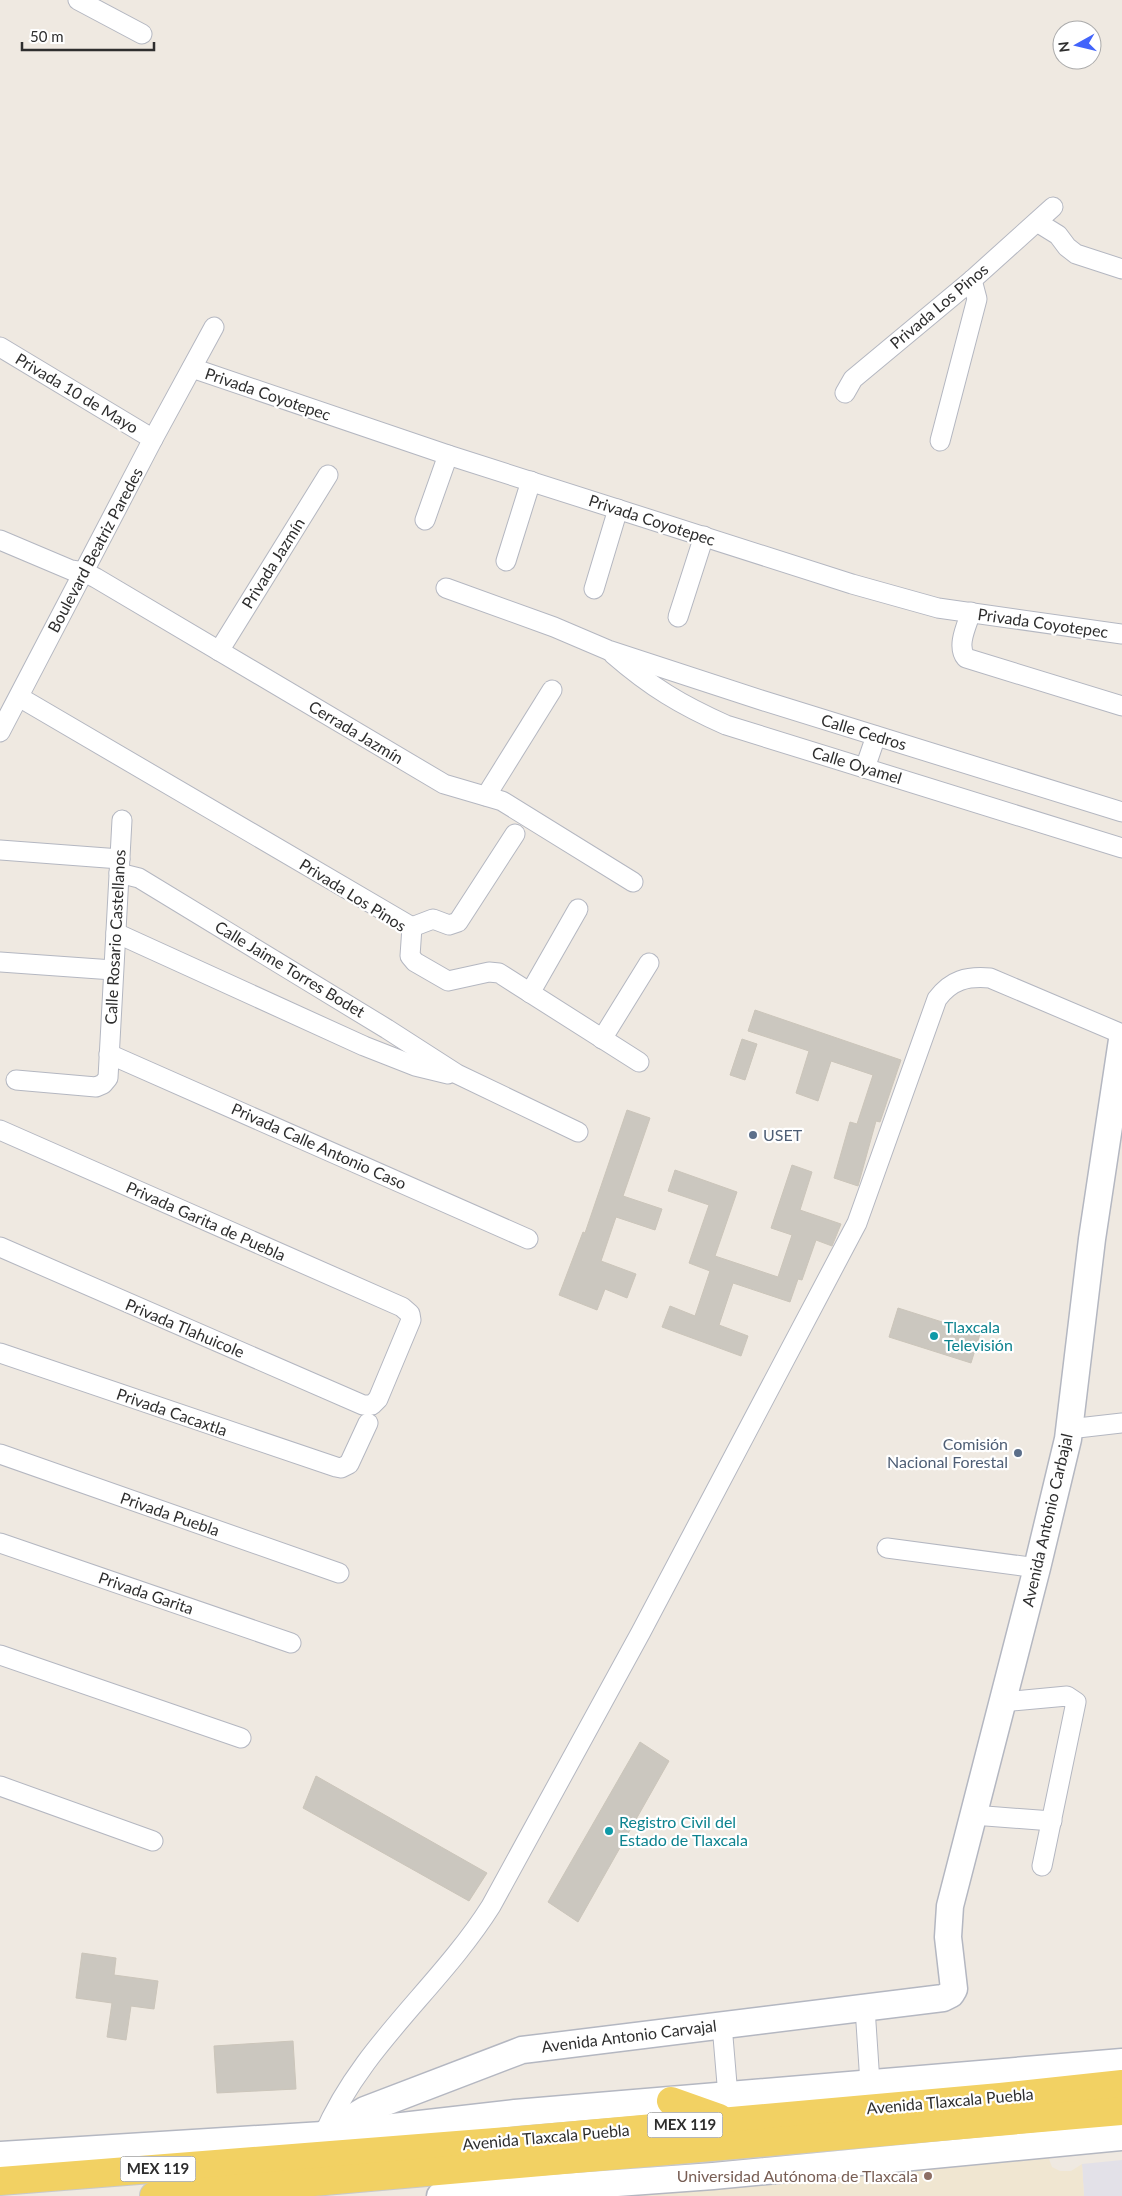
<svg xmlns="http://www.w3.org/2000/svg" width="1122" height="2196" font-family="Lato,sans-serif">
<style>
.industrial{fill:#e3e1e8}
.education{fill:#f0e6d1}
.building{fill:#cbc7bf;stroke:#cbc5ba}
.lines{fill:none;stroke-linecap:round;stroke-linejoin:round}
.street-casing{stroke:#b4b7c1;stroke-width:21}
.secondary-casing{stroke:#b4b7c1;stroke-width:29}
.primary-casing{stroke:#c9c9c9;stroke-width:30}
.street{stroke:#fff;stroke-width:19}
.secondary{stroke:#fff;stroke-width:26}
.primary{stroke:#f2d163;stroke-width:28}
.service-dot{fill:#5c6f8a;stroke:#fff;stroke-width:2}
.culture-dot{fill:#0f9aa8;stroke:#fff;stroke-width:2}
.education-dot{fill:#8d6e63;stroke:#fff;stroke-width:2}
.labels{text-anchor:middle;stroke-width:4.5;stroke-linejoin:round;paint-order:stroke}
.shield{fill:#fff;stroke:#6d6d6d;stroke-width:1}
.shield-label{font-size:15px;font-weight:bold;fill:#2e2e2e}
.street-label{font-size:16px;fill:#2e2e2e;stroke:#fff}
.service-label{font-size:16px;fill:#4e5e75;stroke:#fff;text-anchor:start}
.culture-label{font-size:16px;fill:#0d838f;stroke:#fff;text-anchor:start}
.education-label{font-size:16px;fill:#785e54;stroke:#fff;text-anchor:end}
</style>
<rect width="100%" height="100%" fill="#efe9e1"/>
<path class="industrial" d="M1122,2160V2196H1084L1082,2164Z"/>
<path class="education" d="M1046,2151L1052,2167L1060,2171H1071L1082,2164L1084,2196H553Z"/>
<g class="building">
<path d="M755,1010L901,1060L880,1122L876,1121L858,1186L834,1178L850,1122L857,1124L873,1075L831,1061L818,1101L796,1093L809,1051L748,1031Z"/>
<path d="M742,1039L757,1044L745,1080L730,1075Z"/>
<path d="M627,1110L650,1118L623,1196L662,1209L655,1230L616,1217L601,1261L636,1274L627,1298L605,1289L597,1310L559,1295L583,1232L585,1233Z"/>
<path d="M792,1165L812,1172L800,1210L841,1224L832,1246L816,1240L802,1280L798,1279L790,1302L733,1283L719,1325L748,1336L741,1356L662,1327L670,1306L695,1316L710,1271L689,1263L709,1205L668,1191L675,1170L737,1192L715,1256L778,1277L792,1235L771,1228Z"/>
<path d="M898,1308L980,1334L971,1363L889,1337Z"/>
<path d="M640,1742L669,1761L578,1922L548,1902Z"/>
<path d="M316,1776L487,1873L469,1901L303,1808Z"/>
<path d="M82,1953L116,1958L114,1975L158,1981L154,2009L131,2006L126,2040L107,2037L112,2003L76,1998Z"/>
<path d="M293,2041L296,2089L217,2093L214,2046Z"/>
</g>
<g class="lines">
<g class="street-casing">
<g id="street">
<path d="M78,0L142,34"/>
<path d="M1037,222L1058,235L1067,247L1076,254L1122,269"/>
<path d="M0,347L153,439"/>
<path d="M192,368L448,455L852,584L938,608L1122,634"/>
<path d="M845,393L853,379L972,280L1053,207"/>
<path d="M940,441L977,299L972,280"/>
<path d="M425,520L448,455"/>
<path d="M0,540L71,570L84,572L96,578L444,784L502,801L633,882"/>
<path d="M506,561L531,481"/>
<path d="M446,588L554,627L608,650L761,700L1122,812"/>
<path d="M594,589L618,509"/>
<path d="M971,612C967,625 956,646 966,658L1122,706"/>
<path d="M678,617L704,536"/>
<path d="M219,651L328,475"/>
<path d="M613,654C651,687 681,705 726,725L1122,848"/>
<path d="M19,697L412,927"/>
<path d="M0,732L153,439L214,327"/>
<path d="M865,768L876,736"/>
<path d="M486,796L552,690"/>
<path d="M0,850L120,859"/>
<path d="M119,873L139,878L387,1029L457,1074L578,1132"/>
<path d="M412,927L410,956L415,962L448,981L489,972L499,973L639,1062"/>
<path d="M412,927L433,919L449,925L458,922L515,834"/>
<path d="M116,933L364,1046L415,1066L448,1074"/>
<path d="M0,962L113,970"/>
<path d="M530,993L578,909"/>
<path d="M602,1039L649,963"/>
<path d="M109,1054L528,1239"/>
<path d="M16,1080L96,1087L103,1084L108,1078L122,820"/>
<path d="M0,1130L402,1307L410,1314L411,1320L378,1399L372,1405H363L0,1247"/>
<path d="M0,1353L336,1467L341,1468L349,1464L368,1423"/>
<path d="M1069,1429L1122,1423"/>
<path d="M0,1454L339,1573"/>
<path d="M0,1543L291,1643"/>
<path d="M887,1548L1037,1568"/>
<path d="M0,1655L241,1738"/>
<path d="M1002,1702L1067,1696L1076,1702L1042,1866"/>
<path d="M0,1786L153,1841"/>
<path d="M973,1815L1052,1821"/>
<path d="M865,2008L870,2083"/>
<path d="M722,2025L728,2096"/>
<path d="M323,2136C361,2046 440,1987 491,1906L641,1632L857,1223L937,999C951,980 967,976 990,978L1122,1034"/>
</g>
</g>
<g class="secondary-casing">
<g id="secondary">
<path d="M323,2135L365,2110L522,2050L943,1998L951,1994L954,1989L948,1937L950,1906L1037,1568L1068,1439L1092,1239L1122,1040"/>
<path d="M0,2155L323,2135L515,2113L1122,2062"/>
<path d="M440,2196L713,2176L1122,2137"/>
</g>
</g>
<g class="primary-casing">
<g id="primary">
<path d="M671,2101L719,2118"/>
<path d="M0,2181L520,2140L1000,2097L1122,2084"/>
<path d="M154,2196L1122,2111"/>
</g>
</g>
<use href="#street" class="street"/>
<use href="#secondary" class="secondary"/>
<use href="#primary" class="primary"/>
</g>
<g class="service-dot">
<circle cx="753" cy="1135" r="5"/>
<circle cx="1018" cy="1453" r="5"/>
</g>
<g class="culture-dot">
<circle cx="934" cy="1336" r="5"/>
<circle cx="609" cy="1831" r="5"/>
</g>
<circle class="education-dot" cx="928" cy="2176" r="5"/>
<g class="labels">
<g class="shield">
<rect x="647.5" y="2112.5" width="75" height="25" rx="4"/>
<rect x="120.5" y="2156.5" width="75" height="25" rx="4"/>
</g>
<g class="shield-label">
<text x="685" y="2130">MEX 119</text>
<text x="158" y="2174">MEX 119</text>
</g>
<g class="street-label">
<text transform="translate(939 306) rotate(-40)" y="6">Privada Los Pinos</text>
<text transform="translate(77 393) rotate(31)" y="6">Privada 10 de Mayo</text>
<text transform="translate(268 394) rotate(19)" y="6">Privada Coyotepec</text>
<text transform="translate(652 520) rotate(18)" y="6">Privada Coyotepec</text>
<text transform="translate(95 550) rotate(-62)" y="6">Boulevard Beatriz Paredes</text>
<text transform="translate(273 563) rotate(-58)" y="6">Privada Jazmín</text>
<text transform="translate(1043 623) rotate(8)" y="6">Privada Coyotepec</text>
<text transform="translate(356 732) rotate(31)" y="6">Cerrada Jazmín</text>
<text transform="translate(864 732) rotate(17)" y="6">Calle Cedros</text>
<text transform="translate(857 765) rotate(17)" y="6">Calle Oyamel</text>
<text transform="translate(353 895) rotate(32)" y="6">Privada Los Pinos</text>
<text transform="translate(115 937) rotate(-87)" y="6">Calle Rosario Castellanos</text>
<text transform="translate(290 969) rotate(31)" y="6">Calle Jaime Torres Bodet</text>
<text transform="translate(319 1146) rotate(24)" y="6">Privada Calle Antonio Caso</text>
<text transform="translate(206 1221) rotate(24)" y="6">Privada Garita de Puebla</text>
<text transform="translate(185 1328) rotate(23)" y="6">Privada Tlahuicole</text>
<text transform="translate(172 1412) rotate(19)" y="6">Privada Cacaxtla</text>
<text transform="translate(170 1514) rotate(19)" y="6">Privada Puebla</text>
<text transform="translate(1047 1520) rotate(-77)" y="6">Avenida Antonio Carbajal</text>
<text transform="translate(146 1593) rotate(19)" y="6">Privada Garita</text>
<text transform="translate(629 2036) rotate(-7)" y="6">Avenida Antonio Carvajal</text>
<text transform="translate(950 2101) rotate(-5)" y="6">Avenida Tlaxcala Puebla</text>
<text transform="translate(546 2137) rotate(-5)" y="6">Avenida Tlaxcala Puebla</text>
</g>
<g class="service-label">
<text x="763" y="1141">USET</text>
<text x="1008" y="1450" text-anchor="end">Comisión<tspan x="1008" dy="18">Nacional Forestal</tspan></text>
</g>
<g class="culture-label">
<text x="944" y="1333">Tlaxcala<tspan x="944" dy="18">Televisión</tspan></text>
<text x="619" y="1828">Registro Civil del<tspan x="619" dy="18">Estado de Tlaxcala</tspan></text>
</g>
<g class="education-label">
<text x="918" y="2182">Universidad Autónoma de Tlaxcala</text>
</g>
</g>
<g transform="translate(1077 45) rotate(262)"><circle r="24" fill="#ffffff" stroke="#ababab"/>
<path d="M0-4L9 19L0 12L-9 19Z" fill="#4264fb"/>
<text y="-8" font-size="14" font-weight="bold" text-anchor="middle" fill="#2e2e2e">N</text>
</g>
<path d="M22 42v8h132v-8" fill="none" stroke="#2e2e2e" stroke-width="2.5"/>
<text x="30" y="42" font-size="15" fill="#2e2e2e" stroke="#ffffff" stroke-width="4" paint-order="stroke">50 m</text>
</svg>
